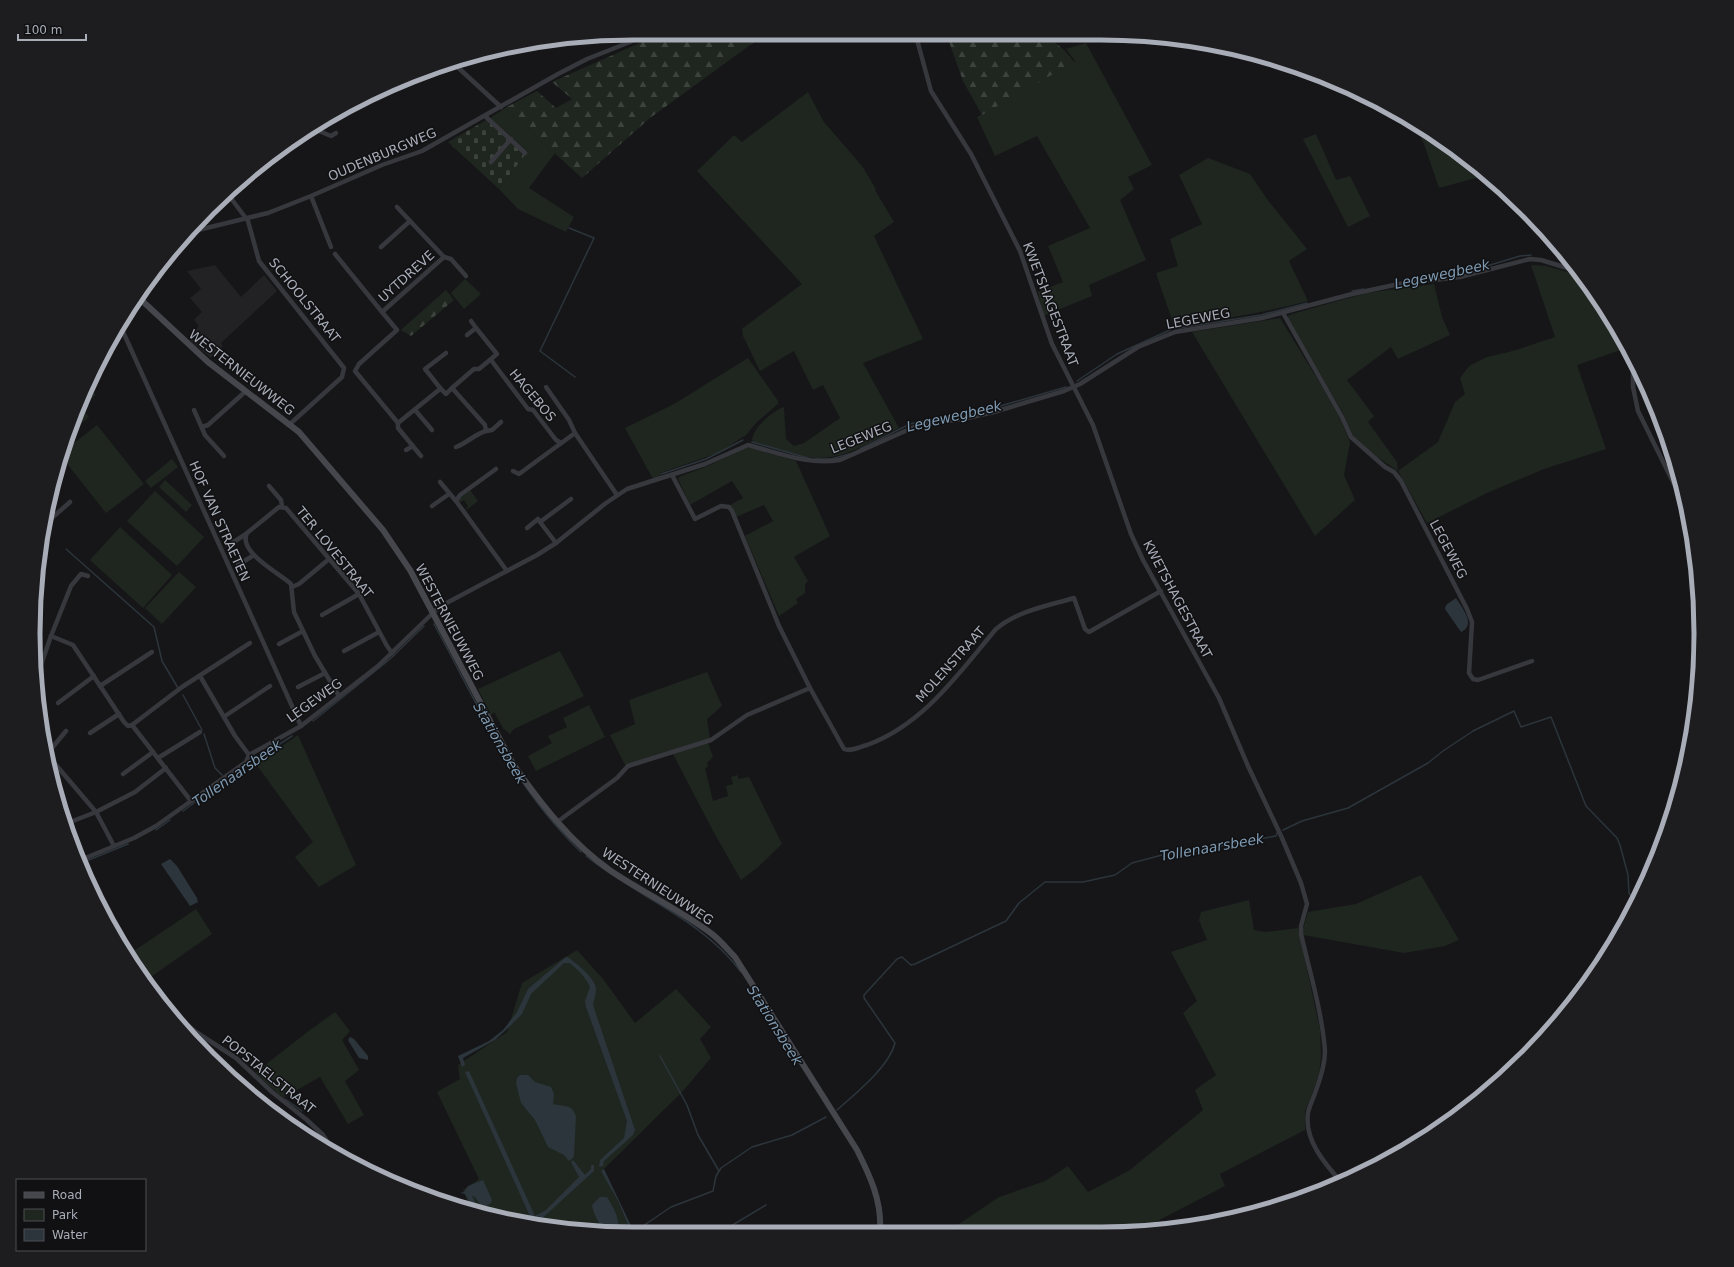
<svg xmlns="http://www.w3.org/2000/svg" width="1734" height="1267" font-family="'DejaVu Sans',sans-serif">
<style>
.built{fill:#222225}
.green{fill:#1e261f}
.forest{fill:url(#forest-firs)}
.cemetery{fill:url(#cemetery-stones)}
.water{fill:#2c353c}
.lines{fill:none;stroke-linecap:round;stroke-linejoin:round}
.stream{stroke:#2c353c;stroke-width:1.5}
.street{stroke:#37383d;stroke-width:4.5}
.secondary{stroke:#45474d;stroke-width:6}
.labels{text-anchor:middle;stroke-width:3;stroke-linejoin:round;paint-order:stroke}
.street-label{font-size:13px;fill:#a8adb8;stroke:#111113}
.water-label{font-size:14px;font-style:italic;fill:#7f9bb3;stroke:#111113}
.rim{fill:none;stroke:#a8adb8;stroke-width:5}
</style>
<defs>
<pattern id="forest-firs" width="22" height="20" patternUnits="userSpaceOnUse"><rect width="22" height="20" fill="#1e261f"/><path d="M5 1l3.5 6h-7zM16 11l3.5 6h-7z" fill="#3c433d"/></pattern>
<pattern id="cemetery-stones" width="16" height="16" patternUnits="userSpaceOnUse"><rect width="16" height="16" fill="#1e261f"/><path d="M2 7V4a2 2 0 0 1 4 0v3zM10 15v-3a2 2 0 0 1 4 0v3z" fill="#3c433d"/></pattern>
</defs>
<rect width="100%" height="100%" fill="#161618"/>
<path class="built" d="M215,265L241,297L264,275L277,291L221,343L223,346L211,358L189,340V337L199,326L194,320L202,312L190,298L201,289L187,271Z"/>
<g class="green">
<path d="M1086,43L1152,165L1128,177L1134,189L1120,200L1146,260L1089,285L1092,296L1043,316L1038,292L1063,282L1048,246L1090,228L1037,136L995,156L977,117L1075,61L1066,49Z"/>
<path d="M808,92L824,122L862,166L876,189L875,190L894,222L874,236L923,339L863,363L899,428C878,438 855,453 831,457C806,462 777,449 754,442L752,440C753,428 772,411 784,407L786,439L794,446L804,443L840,418L823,385L813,390L794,351L760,371L743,336L742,327L743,328L802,284L697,171L734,135L742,142Z"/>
<path d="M505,108L555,153L529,188L574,217L566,232L518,209L499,189L528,151L490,118Z"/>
<path d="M1414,123L1434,134L1487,175L1439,188L1424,144Z"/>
<path d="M1316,134L1336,180L1350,176L1370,216L1348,227L1303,139Z"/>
<path d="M1208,158L1250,174L1267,199L1307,249L1289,261L1308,301C1264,313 1221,319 1176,326L1173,323L1156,273L1178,266L1170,239L1202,224L1179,175Z"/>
<path d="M1531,265L1546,266L1582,276L1628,351H1618L1577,365L1606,449L1544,469L1487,493L1427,523L1398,471L1373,454L1354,438L1344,415L1288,320V316L1292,314L1366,293L1434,284L1442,317L1450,335L1398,359L1391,347L1347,380L1374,416L1368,422L1397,462L1398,471L1438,442L1455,402L1465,394L1460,378L1469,366L1487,357L1513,351L1555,337Z"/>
<path d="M465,279L481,294L464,309L451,293Z"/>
<path d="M1280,318L1336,409L1350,442L1344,475L1355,500L1315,536L1192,332Z"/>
<path d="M748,358L778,401V404L756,423L746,435L718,453L660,473V477L653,479L625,428L674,404Z"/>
<path d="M93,391L96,395L81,407L89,417L68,434L82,399Z"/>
<path d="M97,425L144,484L106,513L61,456L62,453Z"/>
<path d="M745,448H751L796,461L830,536L794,557L808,581L805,584V593L796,599L798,603L779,616L745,536L773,521L764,505L736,517L730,505L743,498L732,481L690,505L678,479L679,477L708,466Z"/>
<path d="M172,459L178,467L151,488L145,481Z"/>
<path d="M165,480L192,505L186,512L159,487Z"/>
<path d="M470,490L478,501L465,511L468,506L464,500L459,503V499Z"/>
<path d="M155,491L204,537L177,566L127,521Z"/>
<path d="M120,527L172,575L143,608L90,560Z"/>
<path d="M179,572L196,587L162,624L145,608Z"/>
<path d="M560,651L584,696L514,729L510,734L503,728L494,712L491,715L478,689Z"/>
<path d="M707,672L722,706L707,719L710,739L625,765L610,735L635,724L629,700Z"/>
<path d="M589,705L605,737L536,771L528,756L552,743L548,736L567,727L563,718Z"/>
<path d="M298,735L356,865L319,887L295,857L313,842L256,764Z"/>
<path d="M708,743L713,757L707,763L708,767L705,768L713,801L728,796L726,786L733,784L731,777L737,775L739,779L749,777L782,844L757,868L741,880L713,831L673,754Z"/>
<path d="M1421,875L1459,940L1445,946L1404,953L1303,935V929L1308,912L1356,904Z"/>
<path d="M1249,900L1254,930L1265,932L1298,928L1320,1029L1321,1057L1319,1075L1305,1112V1130L1220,1174L1225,1186L1142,1229L950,1230L999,1197L1045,1181L1068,1166L1088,1192L1130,1170L1203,1110L1195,1090L1216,1075L1183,1013L1197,1001L1171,952L1207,940L1199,920L1201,912Z"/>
<path d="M196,909L212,934L145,981L128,955Z"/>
<path d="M577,950L603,979L635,1023L676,989L711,1027L700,1039L711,1058L683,1091L602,1171L618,1201L631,1232L594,1233L478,1213L471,1211L463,1190L479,1179L437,1092L460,1079L458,1065L507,1032L522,983Z"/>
<path d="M335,1012L350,1031L342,1040L359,1070L345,1081L364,1115L348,1124L320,1077L283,1098L255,1073L306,1033Z"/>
</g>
<g class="forest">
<path d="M1046,35L1064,50L1074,62L982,115L963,81L947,36Z"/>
<path d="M761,37L650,118L582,178L505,108L537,91L556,108L572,99L552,82L651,38Z"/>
<path d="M446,290L454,300L411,336L401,330Z"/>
</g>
<path class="cemetery" d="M490,118L528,151L499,189L448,142Z"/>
<g class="water">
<path d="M1456,598C1462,608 1477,625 1461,632L1445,609L1446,605Z"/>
<path d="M170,859L177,866L197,898L198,902L190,906L161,864Z"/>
<path d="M566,957L569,958C577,964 596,979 596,989C596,994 594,1000 593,1005L635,1130L633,1135L604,1161L603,1166L599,1167L600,1160L624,1138L627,1121L586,1007L585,1001L590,987C585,977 578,969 569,963H564L531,994L522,1014L506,1030L495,1040L463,1058L465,1065L462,1067L458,1056L489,1041L503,1030L517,1012L528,989Z"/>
<path d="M350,1037L354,1039L368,1056V1060L359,1058L348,1040Z"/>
<path d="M469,1071L535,1216L546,1210L579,1177L571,1162L573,1160L585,1175L591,1169V1165H594V1171L537,1223H533L465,1072Z"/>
<path d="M520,1075H528L535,1082L551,1087L554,1094L553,1104C564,1107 571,1103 576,1116L574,1155L573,1158L569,1161L564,1155L548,1147L535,1120L521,1103L516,1083L517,1078Z"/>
<path d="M604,1169L634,1232H631L618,1201L601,1171Z"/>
<path d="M483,1180L492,1200L491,1203L485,1207H482L475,1197L472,1196L481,1214L476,1213L465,1194L460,1193L464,1192L468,1186Z"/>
<path d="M600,1197H607C613,1207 622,1221 617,1233H596L600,1231L601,1227L594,1213L592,1205Z"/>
</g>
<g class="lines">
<g class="stream">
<path d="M569,228L594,238L540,351L575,377"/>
<path d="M1423,279L1467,272L1520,256L1531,255"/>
<path d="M1352,291L1364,289"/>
<path d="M1179,328L1261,315L1307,303"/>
<path d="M1077,381L1117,354L1170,330"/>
<path d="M752,442L808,458"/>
<path d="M860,449L910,424L922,421L962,417L1066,387"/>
<path d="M815,459H831L849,454"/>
<path d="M661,474L706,459L743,440"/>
<path d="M66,549L154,627L162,661L178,688"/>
<path d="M434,624C479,706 512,786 581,852"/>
<path d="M183,695L202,730"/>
<path d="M313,721L389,660L424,626"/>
<path d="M204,734L215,768L222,775"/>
<path d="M183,811L232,775L292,736"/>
<path d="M156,830L170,820"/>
<path d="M1283,830L1302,821L1348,808L1428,763L1443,751L1473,731L1514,711L1521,727L1551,717L1586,806L1617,838L1620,845L1628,875L1629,893L1635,903"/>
<path d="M586,856C637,897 702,919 741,972"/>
<path d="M79,864L128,844"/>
<path d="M660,1056L687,1105L698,1135L719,1171"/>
<path d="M285,1099L302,1111"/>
<path d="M837,1110C855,1094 889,1067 895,1043L864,998V995L897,959L902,957L911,965L915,964L1006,921L1019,903L1045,882H1083L1115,875L1132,863L1181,850L1183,853L1276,836L1277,833"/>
<path d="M1176,1229L1213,1220L1214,1222"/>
<path d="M634,1232L671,1207L713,1191L716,1176L721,1168L752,1147L792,1135L826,1117"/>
<path d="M721,1232L766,1205"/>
</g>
<g class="street">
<path d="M916,36L931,91L971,154L1020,251L1052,344L1093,425L1131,534L1143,560L1219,698L1248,766L1282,838L1301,883L1307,904L1301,926V934C1310,973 1322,1012 1325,1051C1325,1066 1320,1080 1315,1093C1313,1099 1309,1107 1308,1113C1304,1140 1325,1164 1342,1183"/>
<path d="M452,62L501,107"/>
<path d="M485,116L525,153"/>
<path d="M312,128L331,136L336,133"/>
<path d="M491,162L511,139"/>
<path d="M227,193L248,221L259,261L344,368L342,377L290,424"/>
<path d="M311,196L331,247"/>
<path d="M397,207L410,221"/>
<path d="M186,233L268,213L311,196L382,165L422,151L558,74L587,59L640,38"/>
<path d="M381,247L410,221L444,257L382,312L397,330L359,364L355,371L398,423V428L421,456"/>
<path d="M335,254L382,312"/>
<path d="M444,257L451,259L466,276"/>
<path d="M1283,313L1342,417L1351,437L1385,467L1394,472L1401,481L1467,609L1472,622L1469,673L1473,679L1478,680L1532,661"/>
<path d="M471,321L476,328"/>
<path d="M120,325L301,726"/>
<path d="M446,353L425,369C432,377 438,387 446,394L452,388L485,425L486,431L492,430L501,422"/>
<path d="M1633,358V387L1638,411L1676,488L1684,496"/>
<path d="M491,360L528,409L533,410L556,440L561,443"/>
<path d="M452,388L474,369H479L497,354L476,328L467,335"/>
<path d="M194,410L205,435L224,456"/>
<path d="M415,410L432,430"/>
<path d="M398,423L440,389"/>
<path d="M202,427L208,425L246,391"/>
<path d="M575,433L617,495"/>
<path d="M456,447C467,443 475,434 486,431"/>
<path d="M406,450L413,446"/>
<path d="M496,469L460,495L456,501L507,571"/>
<path d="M513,471L519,474L575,433L569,420L546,387"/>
<path d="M672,475L695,519L721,506L729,507L732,511L779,626L810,688"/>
<path d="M440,482L456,501"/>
<path d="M269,486L281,500L282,506"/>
<path d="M432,506L449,494"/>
<path d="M44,525L70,502"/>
<path d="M527,528L538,519L540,522"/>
<path d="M556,543L540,522L571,499"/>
<path d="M229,545L246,534"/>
<path d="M238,565L254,555"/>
<path d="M88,576L81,574L71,586L51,636L73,645L124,722L128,726L132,725L191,801"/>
<path d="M292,587L299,584L329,559"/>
<path d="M322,615L359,594"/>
<path d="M279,644L303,631"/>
<path d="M344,651L379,632"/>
<path d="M200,676L235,736L249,755"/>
<path d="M36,679L51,636"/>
<path d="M100,686L152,652"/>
<path d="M298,687L325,673"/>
<path d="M339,696L315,656L294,612L291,584C281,574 237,552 247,533L279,507L286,508L359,594L387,646L392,653"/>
<path d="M58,703L94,676"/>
<path d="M225,716L270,686"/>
<path d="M132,725L182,687L250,643"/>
<path d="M41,727H42"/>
<path d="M90,733L119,714"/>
<path d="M158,758L200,732"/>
<path d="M56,765L47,754L66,731"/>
<path d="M49,766L56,765L96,812L114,846"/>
<path d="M123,774L153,752"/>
<path d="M557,822L617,778L628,766L711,740L747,715L810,688L844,749C852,752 859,747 867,745C923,725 959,673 996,629C1017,611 1047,606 1074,598L1085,629L1089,632L1161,591"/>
<path d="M65,824L96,812L135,792L166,768"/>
<path d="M78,861L134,838L156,826L246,762L249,755L301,726L378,666L439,607L537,555L556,543L606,503L627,489L705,464L748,445C779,453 807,465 840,460L921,424L963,419L994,412L1064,391L1080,384L1138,347L1175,332L1262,318L1352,294L1399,284L1460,277L1530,259L1541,260L1580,272"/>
<path d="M163,1006L196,1032L236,1058L272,1092L307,1120L323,1135L334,1152"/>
</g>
<path class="secondary" d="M137,296L208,362L299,432L383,530L410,570L513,764C541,804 571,843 611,871C644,893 680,910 712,934C720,940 728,950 735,957L857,1150C870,1176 882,1201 880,1231"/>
</g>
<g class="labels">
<g class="street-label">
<text transform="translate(382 154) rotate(-23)" y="5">OUDENBURGWEG</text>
<text transform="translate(406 276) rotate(-42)" y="5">UYTDREVE</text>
<text transform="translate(305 300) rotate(51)" y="5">SCHOOLSTRAAT</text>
<text transform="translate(1051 304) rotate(69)" y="5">KWETSHAGESTRAAT</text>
<text transform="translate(1198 318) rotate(-11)" y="5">LEGEWEG</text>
<text transform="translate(242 372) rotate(38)" y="5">WESTERNIEUWWEG</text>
<text transform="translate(533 395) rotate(50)" y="5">HAGEBOS</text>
<text transform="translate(861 437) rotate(-22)" y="5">LEGEWEG</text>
<text transform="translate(220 521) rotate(66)" y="5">HOF VAN STRAETEN</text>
<text transform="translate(1449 549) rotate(62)" y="5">LEGEWEG</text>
<text transform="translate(335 552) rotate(51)" y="5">TER LOVESTRAAT</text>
<text transform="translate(1178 599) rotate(62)" y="5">KWETSHAGESTRAAT</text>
<text transform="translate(450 622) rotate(62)" y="5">WESTERNIEUWWEG</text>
<text transform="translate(950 664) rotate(-48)" y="5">MOLENSTRAAT</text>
<text transform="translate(314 700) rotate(-36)" y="5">LEGEWEG</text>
<text transform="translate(658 886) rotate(33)" y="5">WESTERNIEUWWEG</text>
<text transform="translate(269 1074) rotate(39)" y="5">POPSTAELSTRAAT</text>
</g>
<g class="water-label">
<text transform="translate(1442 274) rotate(-12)" y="5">Legewegbeek</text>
<text transform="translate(954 416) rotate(-13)" y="5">Legewegbeek</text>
<text transform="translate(500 743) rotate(60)" y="5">Stationsbeek</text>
<text transform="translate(237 773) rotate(-35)" y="5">Tollenaarsbeek</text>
<text transform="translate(1212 847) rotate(-10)" y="5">Tollenaarsbeek</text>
<text transform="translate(775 1025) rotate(58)" y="5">Stationsbeek</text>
</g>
</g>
<path d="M0 0H1734V1267H0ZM633 40H1101A593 593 0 0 1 1694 633V634A593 593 0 0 1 1101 1227H633A593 593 0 0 1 40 634V633A593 593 0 0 1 633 40Z" fill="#1d1d20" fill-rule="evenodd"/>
<path class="rim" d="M633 40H1101A593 593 0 0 1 1694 633V634A593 593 0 0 1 1101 1227H633A593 593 0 0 1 40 634V633A593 593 0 0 1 633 40Z"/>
<rect x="16" y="1179" width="130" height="72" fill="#111113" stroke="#4d4f55"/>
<rect x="24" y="1192" width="20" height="6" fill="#45474d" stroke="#4d4f55"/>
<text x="52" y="1199" font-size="12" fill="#a8adb8">Road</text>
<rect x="24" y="1209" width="20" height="12" fill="#1e261f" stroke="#4d4f55"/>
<text x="52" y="1219" font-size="12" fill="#a8adb8">Park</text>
<rect x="24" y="1229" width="20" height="12" fill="#2c353c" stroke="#4d4f55"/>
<text x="52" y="1239" font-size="12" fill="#a8adb8">Water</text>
<path d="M18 34v6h68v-6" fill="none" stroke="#a8adb8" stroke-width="2"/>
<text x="24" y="34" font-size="12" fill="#a8adb8" stroke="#111113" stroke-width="3" paint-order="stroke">100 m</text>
</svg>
